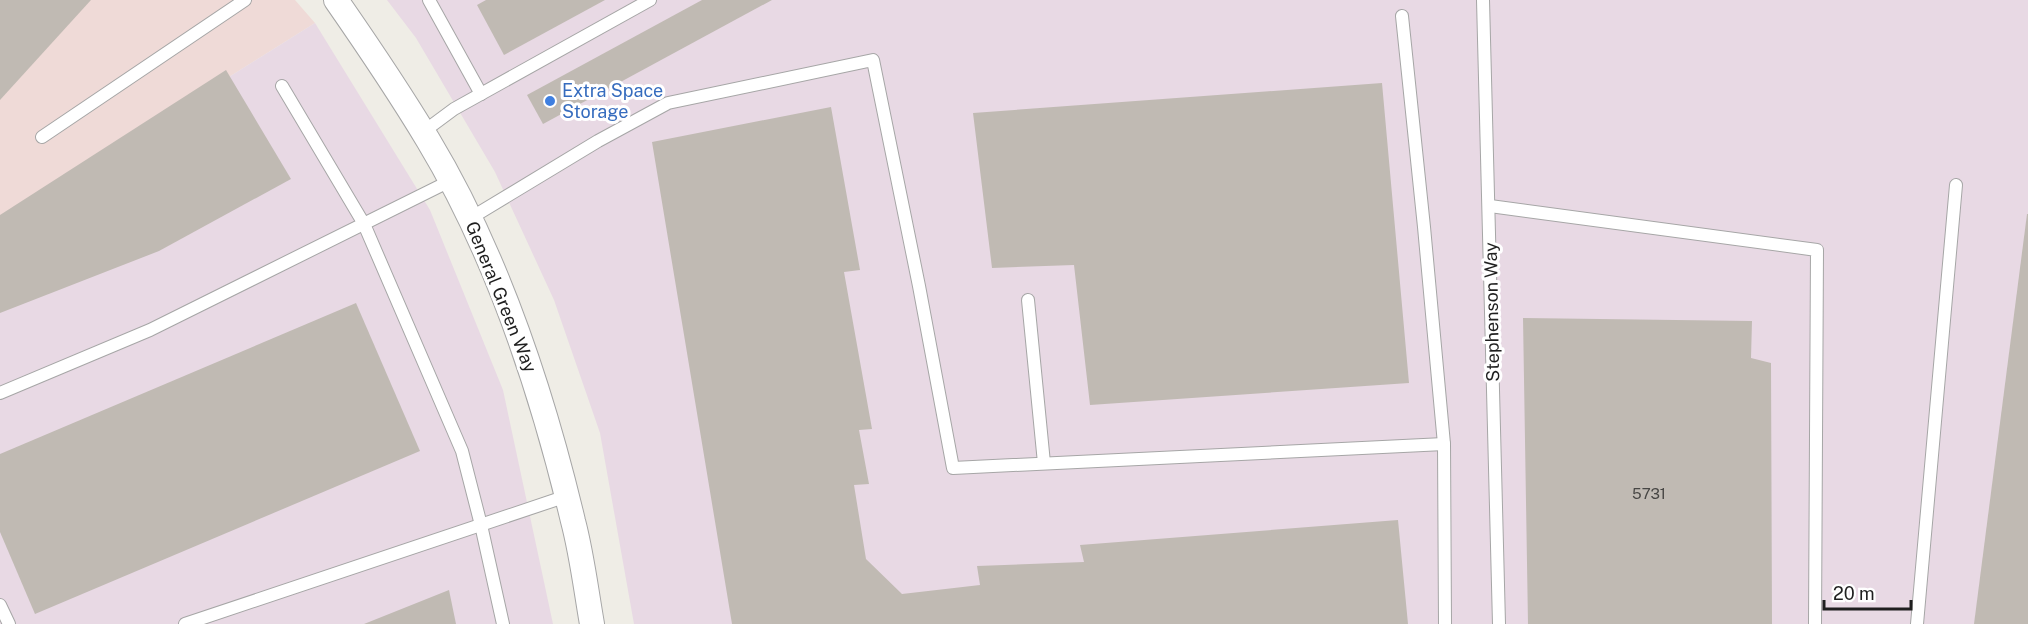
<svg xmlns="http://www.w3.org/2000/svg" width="2028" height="624" font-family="'Public Sans',sans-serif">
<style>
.commercial{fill:#efdad7}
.industrial{fill:#e8d9e4}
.building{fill:#c0bab3}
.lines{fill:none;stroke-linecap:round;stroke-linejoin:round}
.lane-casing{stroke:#a6a6a6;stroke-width:14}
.street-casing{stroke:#a6a6a6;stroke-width:26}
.lane{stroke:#fff;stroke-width:12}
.street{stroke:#fff;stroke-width:24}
.shop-dot{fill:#3f7fe0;stroke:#fff;stroke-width:2}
.labels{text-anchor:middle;stroke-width:6;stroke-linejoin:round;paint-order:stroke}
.number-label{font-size:15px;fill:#474644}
.shop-label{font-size:18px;fill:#366cbe;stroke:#fff;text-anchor:start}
.street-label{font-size:18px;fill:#1f1f1f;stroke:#fff}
</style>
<rect width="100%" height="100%" fill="#efede6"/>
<path class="commercial" d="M0,0H295L315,23L0,221Z"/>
<g class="industrial">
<path d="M387,0H2028V624H634L600,433L554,300L495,172L416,38Z"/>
<path d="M315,23L430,210L503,390L553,624H0V221Z"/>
</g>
<g class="building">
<path d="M0,0H91L0,100Z"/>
<path d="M486,0H605L504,55L477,5Z"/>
<path d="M702,0H772L543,124L527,95Z"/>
<path d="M226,70L291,179L159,251L0,313V215Z"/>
<path d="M1382,83L1409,383L1090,405L1074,265L992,268L973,113Z"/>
<path d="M831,107L860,270L844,272L872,429L859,430L869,484L854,485L866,559L902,594L980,585L977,566L1084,562L1080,545L1398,520L1408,624H732L652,142Z"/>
<path d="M2027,214H2028V624H1974Z"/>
<path d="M356,303L420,451L35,614L0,532V454Z"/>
<path d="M1523,318L1752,321L1751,358L1771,363L1772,624H1528Z"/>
<path d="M449,590L456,624H364Z"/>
</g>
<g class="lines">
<g class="lane-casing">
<g id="lane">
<path d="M429,0L481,94"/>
<path d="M1483,0L1499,624"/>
<path d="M1402,16L1424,227L1444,444L1445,624"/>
<path d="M282,86L364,224L462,451L481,525L503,624"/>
<path d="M423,132L454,109L650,0"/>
<path d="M42,137L245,0"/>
<path d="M1490,206L1817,250L1815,624"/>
<path d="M469,219L598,141L668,103L873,60L919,286L953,468L1444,444"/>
<path d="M1028,300L1044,463"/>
<path d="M0,393L150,330L450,181"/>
<path d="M0,605L9,624"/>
<path d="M185,624L567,496"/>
<path d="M1917,624L1956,185"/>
</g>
</g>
<g class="street-casing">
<path id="street" d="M336,0C368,46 399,92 428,140C498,256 542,391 573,521C582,555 586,590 592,624"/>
</g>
<use href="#lane" class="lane"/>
<use href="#street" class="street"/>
</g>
<circle class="shop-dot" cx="550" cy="101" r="6"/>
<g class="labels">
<g class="number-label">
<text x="1649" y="499">5731</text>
</g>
<g class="shop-label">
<text x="562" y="97">Extra Space<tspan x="562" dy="21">Storage</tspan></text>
</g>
<g class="street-label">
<text transform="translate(501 297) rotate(68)" y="6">General Green Way</text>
<text transform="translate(1492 312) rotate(-91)" y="6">Stephenson Way</text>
</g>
</g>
<path d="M1824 600v9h87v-9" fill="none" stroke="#1f1f1f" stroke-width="3"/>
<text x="1833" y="600" font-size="18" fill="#1f1f1f" stroke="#ffffff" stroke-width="4.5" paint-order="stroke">20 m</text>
</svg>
